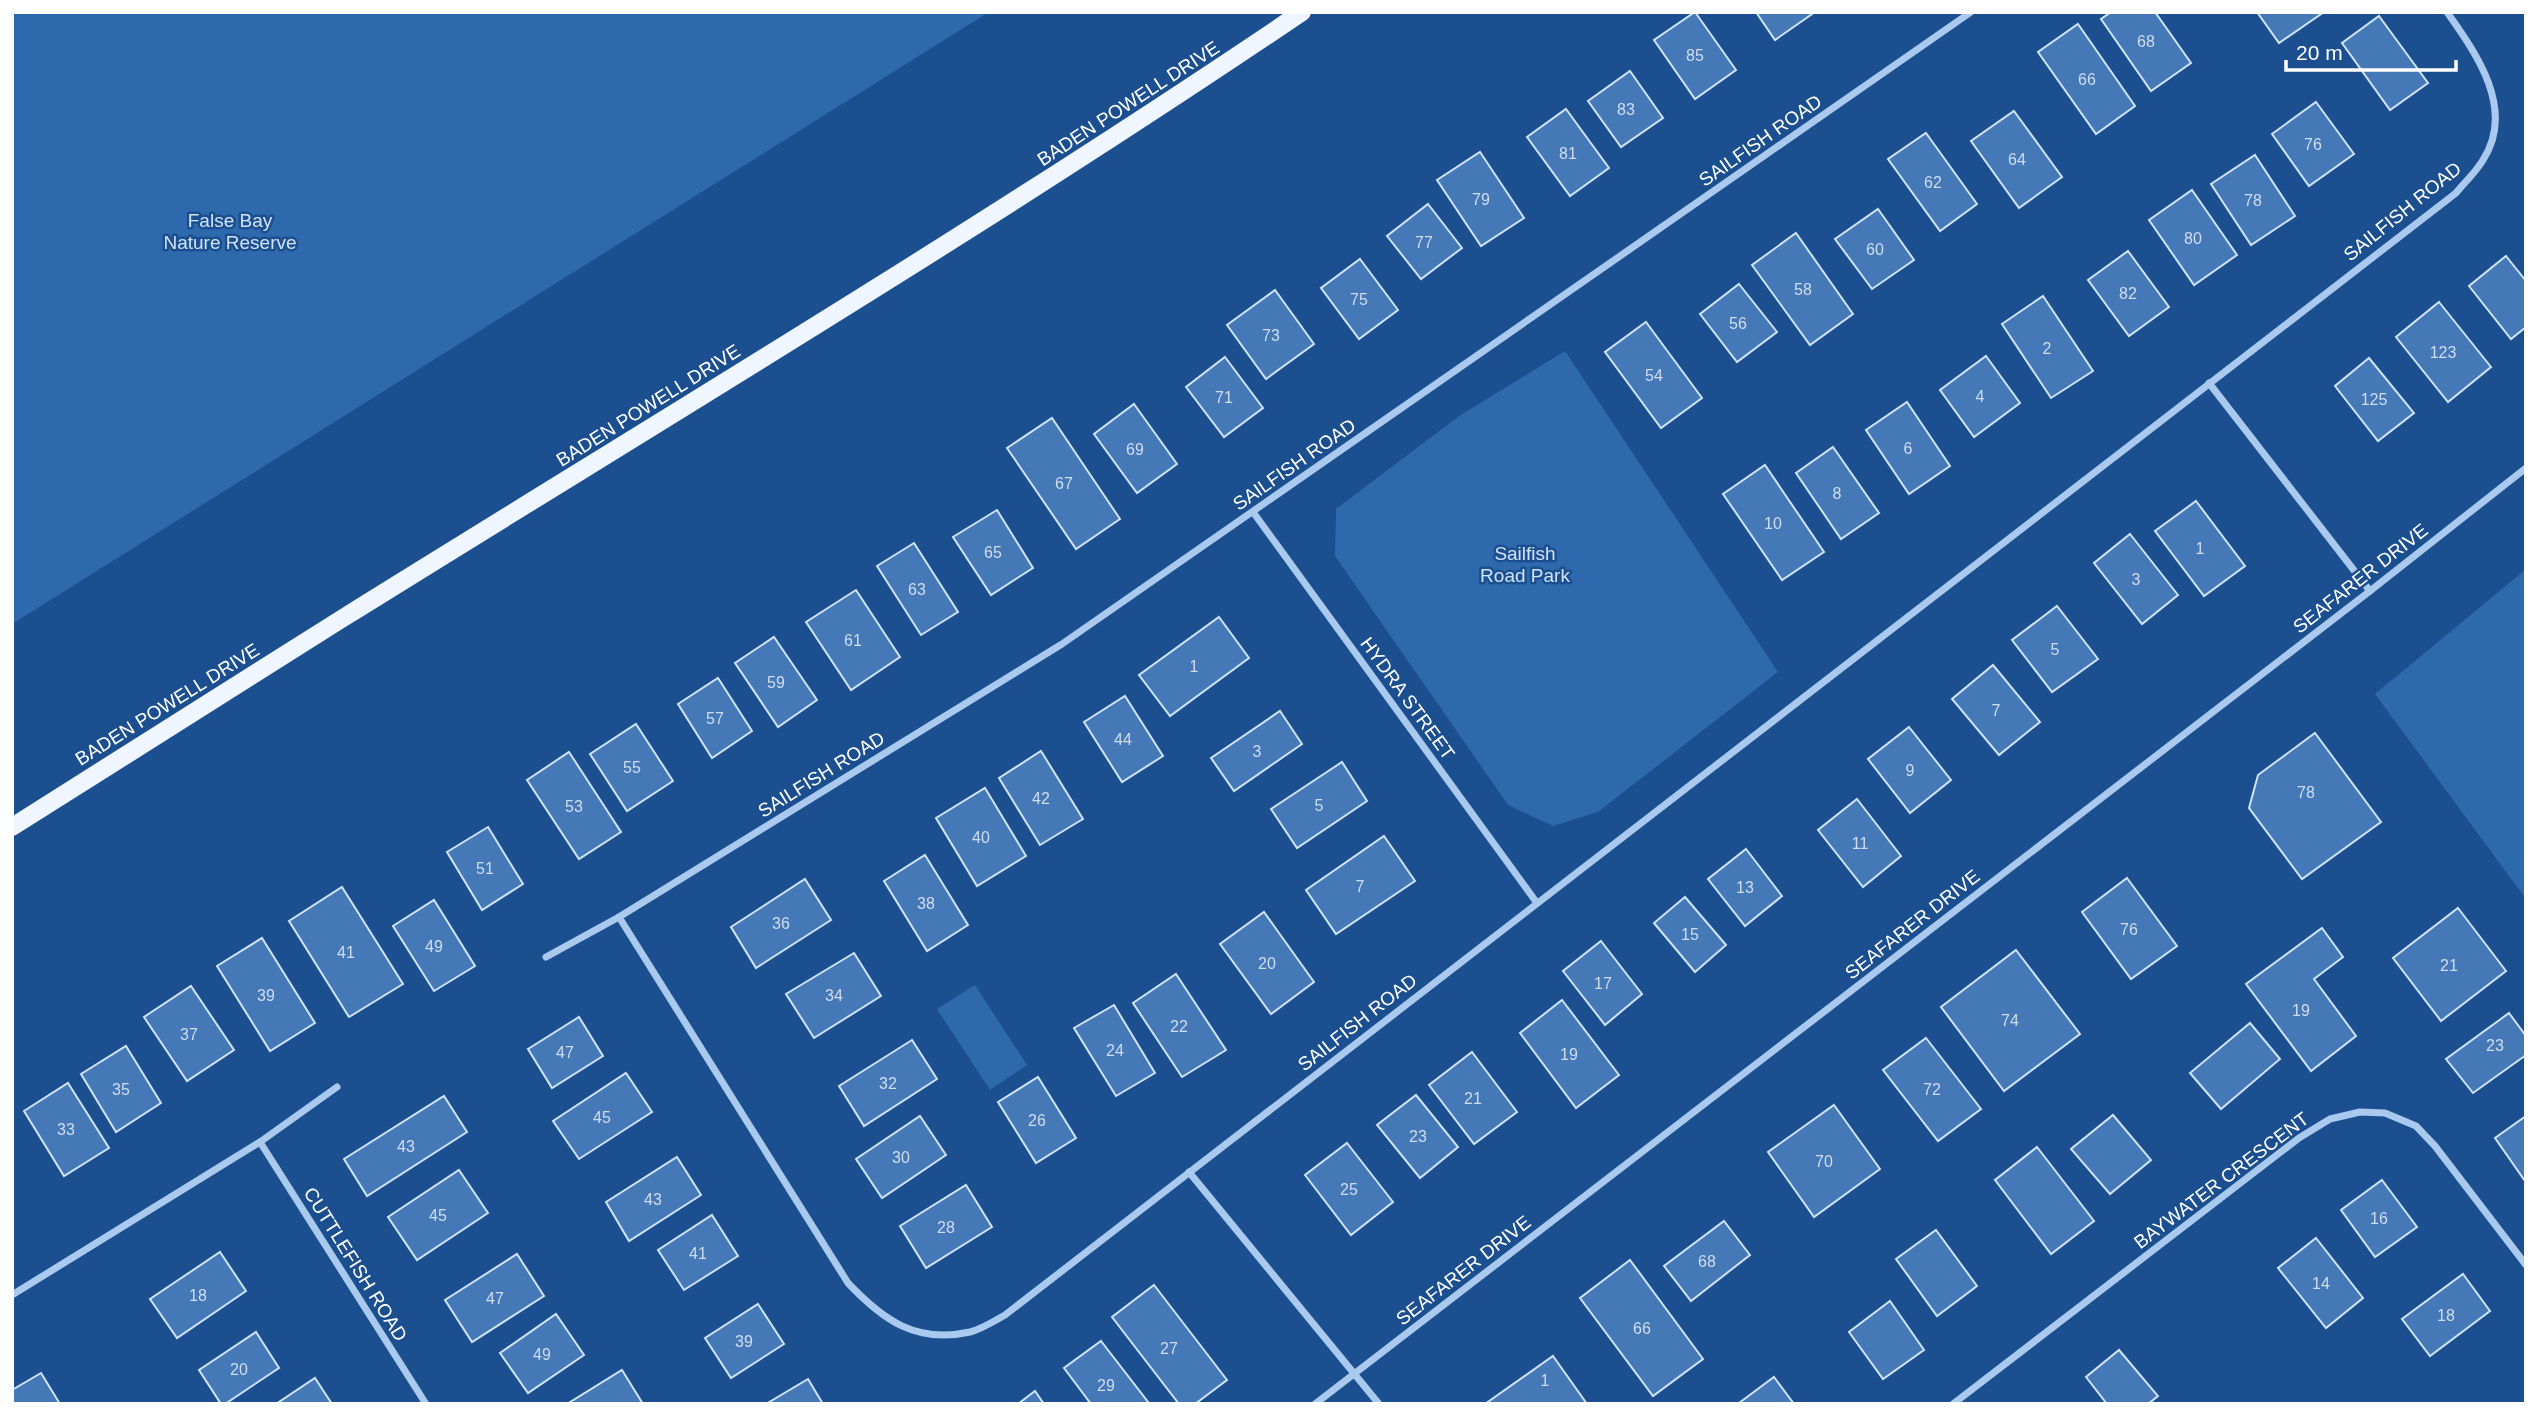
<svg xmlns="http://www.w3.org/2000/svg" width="2538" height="1416" font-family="Helvetica,sans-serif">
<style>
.green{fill:#2e69ad}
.building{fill:#4478b7;stroke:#cfe3fa;stroke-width:2}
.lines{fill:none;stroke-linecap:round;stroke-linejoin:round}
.street{stroke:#a9c9ee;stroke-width:7}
.primary{stroke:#f0f6ff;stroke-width:18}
.labels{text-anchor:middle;stroke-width:5;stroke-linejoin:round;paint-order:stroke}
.number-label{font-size:16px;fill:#d0dded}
.street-label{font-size:19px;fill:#fff;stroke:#1b4f8f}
.park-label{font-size:19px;fill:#cfe3fa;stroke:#1b4f8f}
</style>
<rect width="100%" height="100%" fill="#1b4f8f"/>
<g class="green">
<path d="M12,12H989L12,624Z"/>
<path d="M1565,351L1778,672L1598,812L1553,826L1508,805L1335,556L1336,509L1459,416Z"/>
<path d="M2526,569V899L2375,694Z"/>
<path d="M975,985L1027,1065L990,1090L937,1009Z"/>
</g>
<g class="building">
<path d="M1695,12L1736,70L1695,99L1654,40Z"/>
<path d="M1756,12H1815L1775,40Z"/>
<path d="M2111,12H2155L2191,63L2151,91L2101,19Z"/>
<path d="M2257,12H2324L2279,43Z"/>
<path d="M2379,16L2428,83L2390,110L2342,43Z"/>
<path d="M2078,24L2135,106L2096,134L2038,52Z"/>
<path d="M1630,71L1663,118L1621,147L1588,101Z"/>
<path d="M2316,102L2354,154L2309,186L2272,134Z"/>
<path d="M1566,109L1609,168L1570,196L1527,137Z"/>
<path d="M2014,111L2062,177L2019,208L1971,141Z"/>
<path d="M1926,133L1977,204L1940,231L1888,159Z"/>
<path d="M1480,152L1524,218L1481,246L1437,180Z"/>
<path d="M2255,155L2295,216L2251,245L2211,184Z"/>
<path d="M2192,190L2237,255L2194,285L2149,220Z"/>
<path d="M1428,204L1462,248L1421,279L1387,236Z"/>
<path d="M1878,209L1914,260L1872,289L1835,239Z"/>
<path d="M1796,233L1853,314L1810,345L1752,265Z"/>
<path d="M2128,251L2169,307L2129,336L2088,280Z"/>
<path d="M2506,256L2526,281V327L2511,339L2469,286Z"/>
<path d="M1360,259L1398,310L1359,339L1321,288Z"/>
<path d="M1739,284L1777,332L1737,362L1700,314Z"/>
<path d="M1275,290L1314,344L1266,379L1227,325Z"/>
<path d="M2043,296L2093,371L2051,398L2002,324Z"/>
<path d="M2439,302L2491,367L2448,402L2396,337Z"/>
<path d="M1646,322L1702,398L1661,428L1605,352Z"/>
<path d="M1986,356L2020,403L1974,437L1940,390Z"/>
<path d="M1225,357L1263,408L1224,437L1186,387Z"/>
<path d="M2369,358L2414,413L2378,441L2335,386Z"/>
<path d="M1907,402L1950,466L1909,494L1866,430Z"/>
<path d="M1134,404L1177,464L1137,493L1094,434Z"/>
<path d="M1052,418L1120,519L1076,549L1007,448Z"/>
<path d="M1833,447L1879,513L1841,539L1796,473Z"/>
<path d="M1765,465L1824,552L1782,580L1723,494Z"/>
<path d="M2196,501L2245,566L2204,596L2155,531Z"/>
<path d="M997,510L1033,568L991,595L953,537Z"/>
<path d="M2130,534L2178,595L2142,624L2094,563Z"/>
<path d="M914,543L958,612L921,635L877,566Z"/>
<path d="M856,590L900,657L851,690L806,622Z"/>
<path d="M2057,606L2098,659L2052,692L2012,640Z"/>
<path d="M1219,617L1249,658L1170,716L1139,675Z"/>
<path d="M774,637L817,700L778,727L735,663Z"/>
<path d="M1993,665L2040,722L1999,755L1952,699Z"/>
<path d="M718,678L752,731L712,758L678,704Z"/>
<path d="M1125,696L1163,756L1122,782L1084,722Z"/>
<path d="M1280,711L1302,744L1234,791L1211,758Z"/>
<path d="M636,724L673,781L627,811L590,754Z"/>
<path d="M1909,727L1951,780L1910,813L1868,759Z"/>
<path d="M2315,733L2381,822L2302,879L2249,808L2258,775Z"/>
<path d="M1041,751L1083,819L1040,845L999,778Z"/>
<path d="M569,752L621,832L579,859L527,780Z"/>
<path d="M1342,762L1367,801L1297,848L1271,809Z"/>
<path d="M985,788L1026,856L977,886L936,818Z"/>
<path d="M1857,799L1901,856L1863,887L1818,830Z"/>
<path d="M488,827L523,884L482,910L447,852Z"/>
<path d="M1384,836L1415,881L1336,934L1306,890Z"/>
<path d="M1746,849L1782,896L1745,926L1708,879Z"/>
<path d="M925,855L968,925L927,951L884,881Z"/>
<path d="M2127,878L2177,946L2131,979L2082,912Z"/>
<path d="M805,879L831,920L756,968L731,927Z"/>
<path d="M342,887L403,984L349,1017L289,921Z"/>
<path d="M1685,897L1726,945L1695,972L1654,923Z"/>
<path d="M434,900L475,966L434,991L393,926Z"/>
<path d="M2458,908L2506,971L2441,1021L2393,958Z"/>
<path d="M1264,912L1314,982L1271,1014L1220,944Z"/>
<path d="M2322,928L2343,957L2314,979L2356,1036L2311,1071L2246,984Z"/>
<path d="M262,938L315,1023L270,1051L217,966Z"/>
<path d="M1601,941L1642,994L1605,1025L1563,971Z"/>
<path d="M2016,950L2080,1034L2004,1091L1941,1007Z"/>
<path d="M854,953L881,996L814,1038L786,994Z"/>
<path d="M1176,974L1226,1050L1182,1077L1133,1003Z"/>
<path d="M191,986L234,1050L187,1081L144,1017Z"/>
<path d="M1562,1000L1619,1075L1576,1108L1520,1033Z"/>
<path d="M1114,1005L1155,1073L1116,1096L1074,1028Z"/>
<path d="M2509,1013L2526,1036V1055L2473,1093L2446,1059Z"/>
<path d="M579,1017L603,1056L552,1088L528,1049Z"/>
<path d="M2250,1023L2280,1059L2221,1109L2190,1073Z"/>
<path d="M1926,1038L1981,1109L1938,1141L1883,1070Z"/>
<path d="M912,1040L937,1079L864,1126L839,1086Z"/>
<path d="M126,1046L161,1103L116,1132L81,1074Z"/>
<path d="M1472,1052L1517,1112L1474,1144L1429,1085Z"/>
<path d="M626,1073L652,1112L579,1159L553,1121Z"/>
<path d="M1038,1077L1076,1138L1036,1163L998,1102Z"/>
<path d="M68,1083L109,1148L64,1176L24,1111Z"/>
<path d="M1416,1095L1458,1147L1420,1178L1377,1125Z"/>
<path d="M444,1096L467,1132L367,1196L344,1159Z"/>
<path d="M1834,1105L1880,1169L1814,1217L1768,1152Z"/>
<path d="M2113,1115L2151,1160L2110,1194L2071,1149Z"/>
<path d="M920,1116L946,1155L882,1198L856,1159Z"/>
<path d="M2526,1116V1181H2525L2495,1138Z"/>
<path d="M1347,1143L1393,1202L1351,1235L1305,1175Z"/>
<path d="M2037,1147L2094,1221L2051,1254L1995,1180Z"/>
<path d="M677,1157L701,1195L629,1241L606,1202Z"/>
<path d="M459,1170L488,1213L417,1260L388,1217Z"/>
<path d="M2382,1180L2417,1227L2375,1257L2341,1210Z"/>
<path d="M966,1185L992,1227L926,1268L900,1226Z"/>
<path d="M712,1215L738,1256L684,1290L658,1250Z"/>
<path d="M1724,1221L1750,1255L1691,1301L1664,1266Z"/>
<path d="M1936,1230L1977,1286L1937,1316L1896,1259Z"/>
<path d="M2316,1238L2363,1298L2326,1328L2278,1268Z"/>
<path d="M220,1252L246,1291L177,1338L150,1299Z"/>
<path d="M517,1254L544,1296L472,1342L445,1300Z"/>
<path d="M1630,1260L1703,1359L1653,1396L1580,1298Z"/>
<path d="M2463,1274L2490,1311L2430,1356L2402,1319Z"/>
<path d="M1154,1285L1227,1380L1195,1404H1179L1112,1317Z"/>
<path d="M1890,1301L1924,1350L1883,1379L1849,1332Z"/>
<path d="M758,1304L784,1344L731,1378L705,1338Z"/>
<path d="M556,1314L584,1355L528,1393L500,1353Z"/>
<path d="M256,1332L279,1368L225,1404H221L199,1370Z"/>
<path d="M1101,1341L1148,1402L1146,1404H1091L1064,1368Z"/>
<path d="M2119,1350L2158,1396L2148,1404H2107L2086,1377Z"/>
<path d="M1553,1356L1587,1404H1485Z"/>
<path d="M622,1370L643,1404H567Z"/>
<path d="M41,1373L60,1404H13L12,1390Z"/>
<path d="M1774,1377L1794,1404L1739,1403Z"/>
<path d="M315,1378L332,1404H276Z"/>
<path d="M808,1379L823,1404H766Z"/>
<path d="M1035,1391L1044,1404H1018Z"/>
</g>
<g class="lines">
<g class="street">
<path d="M2209,383L2370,591"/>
<path d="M1253,512L1537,903"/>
<path d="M619,917L848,1283C883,1320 916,1344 970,1332C982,1329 994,1321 1005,1315L2456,193C2465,182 2476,172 2483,160C2516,109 2476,53 2447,12"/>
<path d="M546,957L619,917L1062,644L1971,12"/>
<path d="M260,1142L426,1404"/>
<path d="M1189,1172L1379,1404"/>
<path d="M12,1295L260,1142L337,1087"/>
<path d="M1315,1404L2370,591L2526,468"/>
<path d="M1953,1404L2299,1138L2330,1119L2360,1112L2385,1113L2416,1126L2435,1146L2526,1265"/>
</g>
<path class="primary" d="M12,827C122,757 232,687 343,618C664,418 989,224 1302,12"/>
</g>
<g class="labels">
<g class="number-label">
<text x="2146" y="47">68</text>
<text x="1695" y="61">85</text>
<text x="2087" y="85">66</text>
<text x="1626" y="115">83</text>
<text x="2313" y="150">76</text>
<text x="1568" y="159">81</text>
<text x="2017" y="165">64</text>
<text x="1933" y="188">62</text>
<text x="1481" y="205">79</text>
<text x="2253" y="206">78</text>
<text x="2193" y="244">80</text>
<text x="1424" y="248">77</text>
<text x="1875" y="255">60</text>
<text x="1803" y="295">58</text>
<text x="2128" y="299">82</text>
<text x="1359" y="305">75</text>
<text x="1738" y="329">56</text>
<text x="1271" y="341">73</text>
<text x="2047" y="354">2</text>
<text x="2443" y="358">123</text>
<text x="1654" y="381">54</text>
<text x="1980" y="402">4</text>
<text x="1224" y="403">71</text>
<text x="2374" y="405">125</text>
<text x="1908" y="454">6</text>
<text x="1135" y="455">69</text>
<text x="1064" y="489">67</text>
<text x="1837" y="499">8</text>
<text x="1773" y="529">10</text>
<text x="2200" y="554">1</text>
<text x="993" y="558">65</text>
<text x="2136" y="585">3</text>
<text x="917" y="595">63</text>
<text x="853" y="646">61</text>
<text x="2055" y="655">5</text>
<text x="1194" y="672">1</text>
<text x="776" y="688">59</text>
<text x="1996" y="716">7</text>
<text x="715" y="724">57</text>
<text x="1123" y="745">44</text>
<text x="1257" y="757">3</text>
<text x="632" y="773">55</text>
<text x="1910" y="776">9</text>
<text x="2306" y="798">78</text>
<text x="1041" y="804">42</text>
<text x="1319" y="811">5</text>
<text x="574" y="812">53</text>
<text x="981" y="843">40</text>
<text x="1860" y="849">11</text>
<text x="485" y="874">51</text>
<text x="1360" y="892">7</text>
<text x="1745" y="893">13</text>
<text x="926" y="909">38</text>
<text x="781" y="929">36</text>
<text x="2129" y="935">76</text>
<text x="1690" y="940">15</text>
<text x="434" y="952">49</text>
<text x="346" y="958">41</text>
<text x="1267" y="969">20</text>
<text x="2449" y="971">21</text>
<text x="1603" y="989">17</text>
<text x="266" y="1001">39</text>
<text x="834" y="1001">34</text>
<text x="2301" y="1016">19</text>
<text x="2010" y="1026">74</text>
<text x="1179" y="1032">22</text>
<text x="189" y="1040">37</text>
<text x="2495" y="1051">23</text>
<text x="1115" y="1056">24</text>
<text x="565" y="1058">47</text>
<text x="1569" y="1060">19</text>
<text x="888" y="1089">32</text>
<text x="121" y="1095">35</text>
<text x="1932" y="1095">72</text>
<text x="1473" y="1104">21</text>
<text x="602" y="1123">45</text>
<text x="1037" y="1126">26</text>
<text x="66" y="1135">33</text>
<text x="1418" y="1142">23</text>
<text x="406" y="1152">43</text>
<text x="901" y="1163">30</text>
<text x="1824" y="1167">70</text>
<text x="1349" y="1195">25</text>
<text x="653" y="1205">43</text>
<text x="438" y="1221">45</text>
<text x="2379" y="1224">16</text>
<text x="946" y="1233">28</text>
<text x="698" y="1259">41</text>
<text x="1707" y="1267">68</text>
<text x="2321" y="1289">14</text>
<text x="198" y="1301">18</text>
<text x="495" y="1304">47</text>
<text x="2446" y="1321">18</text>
<text x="1642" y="1334">66</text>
<text x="744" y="1347">39</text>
<text x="1169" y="1354">27</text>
<text x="542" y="1360">49</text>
<text x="239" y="1375">20</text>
<text x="1545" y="1386">1</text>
<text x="1106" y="1391">29</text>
</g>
<g class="street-label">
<text transform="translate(1128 103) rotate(-33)" y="7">BADEN POWELL DRIVE</text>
<text transform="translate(1760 140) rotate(-35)" y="7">SAILFISH ROAD</text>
<text transform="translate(2402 211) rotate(-39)" y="7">SAILFISH ROAD</text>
<text transform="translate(648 405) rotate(-32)" y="7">BADEN POWELL DRIVE</text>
<text transform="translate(1294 464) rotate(-35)" y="7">SAILFISH ROAD</text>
<text transform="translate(2360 578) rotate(-38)" y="7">SEAFARER DRIVE</text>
<text transform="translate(1408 698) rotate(54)" y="7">HYDRA STREET</text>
<text transform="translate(167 704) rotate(-32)" y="7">BADEN POWELL DRIVE</text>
<text transform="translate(821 774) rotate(-32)" y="7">SAILFISH ROAD</text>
<text transform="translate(1912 924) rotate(-38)" y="7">SEAFARER DRIVE</text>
<text transform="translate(1357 1022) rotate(-38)" y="7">SAILFISH ROAD</text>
<text transform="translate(2221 1180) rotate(-37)" y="7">BAYWATER CRESCENT</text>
<text transform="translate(356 1264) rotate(58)" y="7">CUTTLEFISH ROAD</text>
<text transform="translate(1463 1270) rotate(-38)" y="7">SEAFARER DRIVE</text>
</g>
<g class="park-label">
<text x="230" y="227">False Bay<tspan x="230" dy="22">Nature Reserve</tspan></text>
<text x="1525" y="560">Sailfish<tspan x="1525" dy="22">Road Park</tspan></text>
</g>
</g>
<rect width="2538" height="1416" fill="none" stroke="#ffffff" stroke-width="28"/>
<path d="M2286 60v10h170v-10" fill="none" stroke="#ffffff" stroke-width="3.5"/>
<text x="2296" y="60" font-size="21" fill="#ffffff" stroke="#1b4f8f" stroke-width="5" paint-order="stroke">20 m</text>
</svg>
